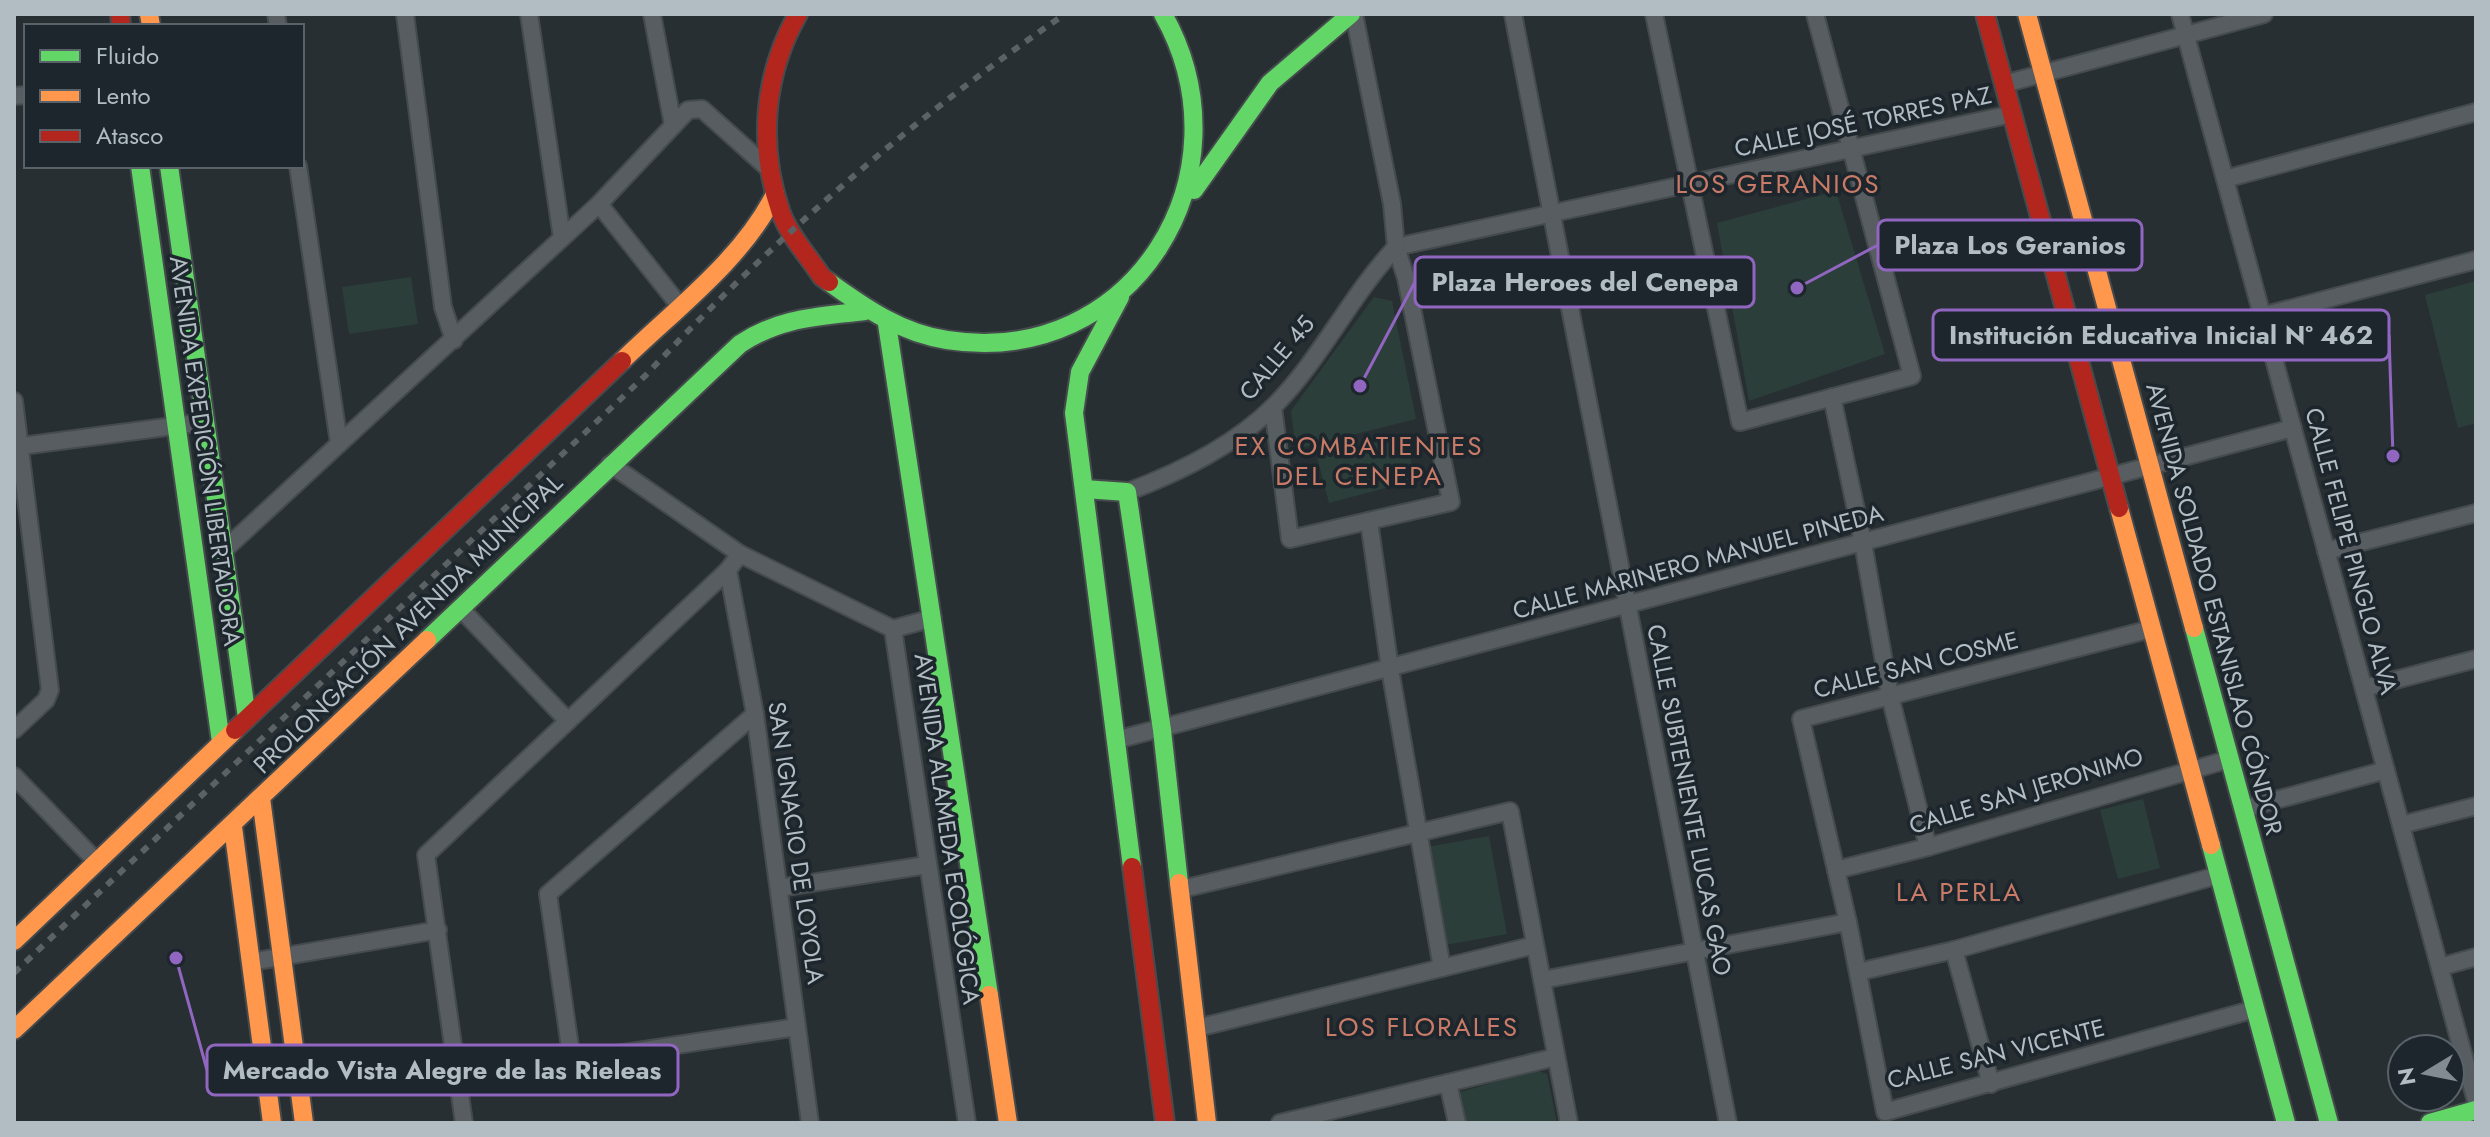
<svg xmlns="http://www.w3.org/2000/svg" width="2490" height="1137" font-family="Jost,sans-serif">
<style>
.park{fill:#2b3e39}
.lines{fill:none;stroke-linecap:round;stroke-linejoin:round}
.street-casing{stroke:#454a4d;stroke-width:20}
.fast-casing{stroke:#454a4d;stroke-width:22}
.slow-casing{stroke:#454a4d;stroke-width:22}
.jam-casing{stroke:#454a4d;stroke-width:22}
.street{stroke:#575d60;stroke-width:16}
.fast{stroke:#63d668;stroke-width:18}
.slow{stroke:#ff974d;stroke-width:18}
.jam{stroke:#b3261e;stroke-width:18}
.rail{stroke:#5b6164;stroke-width:6;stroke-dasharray:8 8;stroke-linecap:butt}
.labels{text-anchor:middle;stroke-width:7;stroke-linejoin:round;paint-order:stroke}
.street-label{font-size:24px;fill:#b1bcc3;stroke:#1c262c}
.neighbourhood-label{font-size:26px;letter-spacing:2px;fill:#c97b67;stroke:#1c262c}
.leader{fill:none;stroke:#9166c1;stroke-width:3}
.callout-dot{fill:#9166c1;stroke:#1c262c;stroke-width:3}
.callout{fill:#1c262c;stroke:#9166c1;stroke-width:3}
.callout-label{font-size:26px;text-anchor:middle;font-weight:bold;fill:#b1bcc3}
</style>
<rect width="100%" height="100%" fill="#272f32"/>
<g class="park">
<path d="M1836,191L1885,354L1749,401L1717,223Z"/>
<path d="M411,277L418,324L349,334L342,287Z"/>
<path d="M2476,281V423L2458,428L2425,295Z"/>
<path d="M1374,297L1392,301L1416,419L1296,449L1291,411Z"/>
<path d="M1404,434L1416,480L1329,503L1317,457Z"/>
<path d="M2143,799L2160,868L2118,879L2100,810Z"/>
<path d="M1489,836L1507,934L1445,945L1427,847Z"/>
<path d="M1536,1070L1547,1074L1557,1123H1463L1457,1093Z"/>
</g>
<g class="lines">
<g class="street-casing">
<g id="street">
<path d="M276,14L278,26"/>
<path d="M405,14L443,307L454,340"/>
<path d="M529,14L562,238"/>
<path d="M652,14L673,125"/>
<path d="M1513,14L1728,1123"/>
<path d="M1654,14L1740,422L1912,376L1815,14"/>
<path d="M2180,14L2476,1101"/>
<path d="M2004,84L2264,14"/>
<path d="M14,96L26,95"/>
<path d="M298,166L339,443"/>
<path d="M2225,179L2476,112"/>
<path d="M599,204L679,305"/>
<path d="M1396,247L2012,114"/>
<path d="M2262,316L2476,260"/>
<path d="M1832,397L1863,543L1890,696L1928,847"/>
<path d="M14,401L50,690L46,700L14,730"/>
<path d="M1273,407L1290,539L1451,502L1406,278L1396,247L1392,204L1354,14"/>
<path d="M14,447L204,422"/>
<path d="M610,464L740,554L893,629L967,1123"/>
<path d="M1127,492C1178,473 1235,445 1274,406C1321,359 1350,296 1396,247"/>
<path d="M1369,521L1390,669L1442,968"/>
<path d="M223,551L599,204L688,110L702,109L769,169"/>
<path d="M2326,551L2476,513"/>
<path d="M728,570L755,714L810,1123"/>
<path d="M460,608L568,721"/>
<path d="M893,629L933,618"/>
<path d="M2151,629L1801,719L1848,922L1885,1112L2255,1009"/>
<path d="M2364,688L2476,659"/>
<path d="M1116,740L2293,428"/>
<path d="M14,776L97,862"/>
<path d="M2243,809L2386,770"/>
<path d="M2401,825L2476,806"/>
<path d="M1836,870L1928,847L2230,759"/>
<path d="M779,888L927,865"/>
<path d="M1182,889L1510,811L1569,1123"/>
<path d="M1954,950L1991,1084"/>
<path d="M251,962L438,930"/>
<path d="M2440,967L2476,957"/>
<path d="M1858,972L1954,950L2219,875"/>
<path d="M1542,980L1848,922"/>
<path d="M1197,1028L1535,945"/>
<path d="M572,1061L548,894L755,714"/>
<path d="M458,1078L797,1027"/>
<path d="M1448,1083L1457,1123"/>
<path d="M464,1123L426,855L728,570L740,554"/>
<path d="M1280,1123L1556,1057"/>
</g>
</g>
<g class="fast-casing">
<g id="fast">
<path d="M140,166L221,742"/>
<path d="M169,166L247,718"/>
<path d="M1194,190L1270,83L1351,14"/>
<path d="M829,282C865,308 901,333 947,340C1133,369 1253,174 1163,14"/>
<path d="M1120,297L1080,372L1074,413L1132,867"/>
<path d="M887,324L989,995"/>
<path d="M1084,489L1127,492L1162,730L1179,883"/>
<path d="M2194,628L2329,1123"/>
<path d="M427,640L740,344C781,317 817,317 865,311"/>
<path d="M2211,845L2286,1123"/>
<path d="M2430,1123L2476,1110"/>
</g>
</g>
<g class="slow-casing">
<g id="slow">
<path d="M149,14L151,26"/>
<path d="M2027,14L2194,628"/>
<path d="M622,361C674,310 742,260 775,194"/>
<path d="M2119,508L2211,845"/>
<path d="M261,798L304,1123"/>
<path d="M233,827L272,1123"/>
<path d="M1179,883L1207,1123"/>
<path d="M14,941L235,730"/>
<path d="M989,995L1008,1123"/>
<path d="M14,1030L427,640"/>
</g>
</g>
<g class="jam-casing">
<g id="jam">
<path d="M120,14L121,26"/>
<path d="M798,14C763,75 758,147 781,213C789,235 809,257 822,277L829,282"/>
<path d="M1985,14L2119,508"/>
<path d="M235,730L622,361"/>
<path d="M1132,867L1165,1123"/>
</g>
</g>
<use href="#street" class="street"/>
<use href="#fast" class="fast"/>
<use href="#slow" class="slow"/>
<use href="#jam" class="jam"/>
<path class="rail" d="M14,973L646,375C773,239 912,119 1065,14"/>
</g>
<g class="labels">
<g class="street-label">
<text transform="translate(1863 122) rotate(-12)" y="8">CALLE JOSÉ TORRES PAZ</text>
<text transform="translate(1277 358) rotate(-50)" y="8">CALLE 45</text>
<text transform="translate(205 451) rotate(82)" y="8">AVENIDA EXPEDICIÓN LIBERTADORA</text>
<text transform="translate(2351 551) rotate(75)" y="8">CALLE FELIPE PINGLO ALVA</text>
<text transform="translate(1698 562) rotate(-15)" y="8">CALLE MARINERO MANUEL PINEDA</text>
<text transform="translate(2214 609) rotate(75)" y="8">AVENIDA SOLDADO ESTANISLAO CÓNDOR</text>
<text transform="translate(408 624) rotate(-44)" y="8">PROLONGACIÓN AVENIDA MUNICIPAL</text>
<text transform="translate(1916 665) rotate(-14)" y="8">CALLE SAN COSME</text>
<text transform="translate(2026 791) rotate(-17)" y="8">CALLE SAN JERONIMO</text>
<text transform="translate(1689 800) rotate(79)" y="8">CALLE SUBTENIENTE LUCAS GAO</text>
<text transform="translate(947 829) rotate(82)" y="8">AVENIDA ALAMEDA ECOLÓGICA</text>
<text transform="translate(796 843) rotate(82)" y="8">SAN IGNACIO DE LOYOLA</text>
<text transform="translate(1996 1054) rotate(-14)" y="8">CALLE SAN VICENTE</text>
</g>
<g class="neighbourhood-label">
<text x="1778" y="193">LOS GERANIOS</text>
<text x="1359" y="455">EX COMBATIENTES<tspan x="1359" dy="30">DEL CENEPA</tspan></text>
<text x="1959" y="901">LA PERLA</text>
<text x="1422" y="1036">LOS FLORALES</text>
</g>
</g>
<path class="leader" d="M1797 288L1878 245M1360 386L1415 282M2393 456L2389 335M176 958L207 1070"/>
<g class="callout-dot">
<circle cx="1797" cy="288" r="8"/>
<circle cx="1360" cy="386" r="8"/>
<circle cx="2393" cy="456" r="8"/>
<circle cx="176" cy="958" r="8"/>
</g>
<g class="callout">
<rect x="1878" y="220" width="264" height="50" rx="8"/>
<rect x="1415" y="257" width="339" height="50" rx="8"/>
<rect x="1933" y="310" width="456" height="50" rx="8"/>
<rect x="207" y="1045" width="471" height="50" rx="8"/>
</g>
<g class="callout-label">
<text x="2010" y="254">Plaza Los Geranios</text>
<text x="1585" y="291">Plaza Heroes del Cenepa</text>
<text x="2161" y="344">Institución Educativa Inicial Nº 462</text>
<text x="442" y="1079">Mercado Vista Alegre de las Rieleas</text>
</g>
<rect width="2490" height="1137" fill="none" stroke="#b1bcc3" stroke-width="32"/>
<rect x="24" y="24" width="280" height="144" fill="#1c262c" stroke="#586268" stroke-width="2"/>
<rect x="40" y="50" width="40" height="12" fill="#63d668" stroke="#586268" stroke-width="2"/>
<text x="96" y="64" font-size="24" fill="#b1bcc3">Fluido</text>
<rect x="40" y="90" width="40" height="12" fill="#ff974d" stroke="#586268" stroke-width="2"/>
<text x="96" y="104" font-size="24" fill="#b1bcc3">Lento</text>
<rect x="40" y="130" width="40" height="12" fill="#b3261e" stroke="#586268" stroke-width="2"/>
<text x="96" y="144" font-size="24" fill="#b1bcc3">Atasco</text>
<g transform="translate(2426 1073) rotate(260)"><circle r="38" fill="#1c262c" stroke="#586268" stroke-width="2"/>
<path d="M0-6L14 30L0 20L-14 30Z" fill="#818b90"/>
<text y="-12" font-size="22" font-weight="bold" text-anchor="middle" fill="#b1bcc3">N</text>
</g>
</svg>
